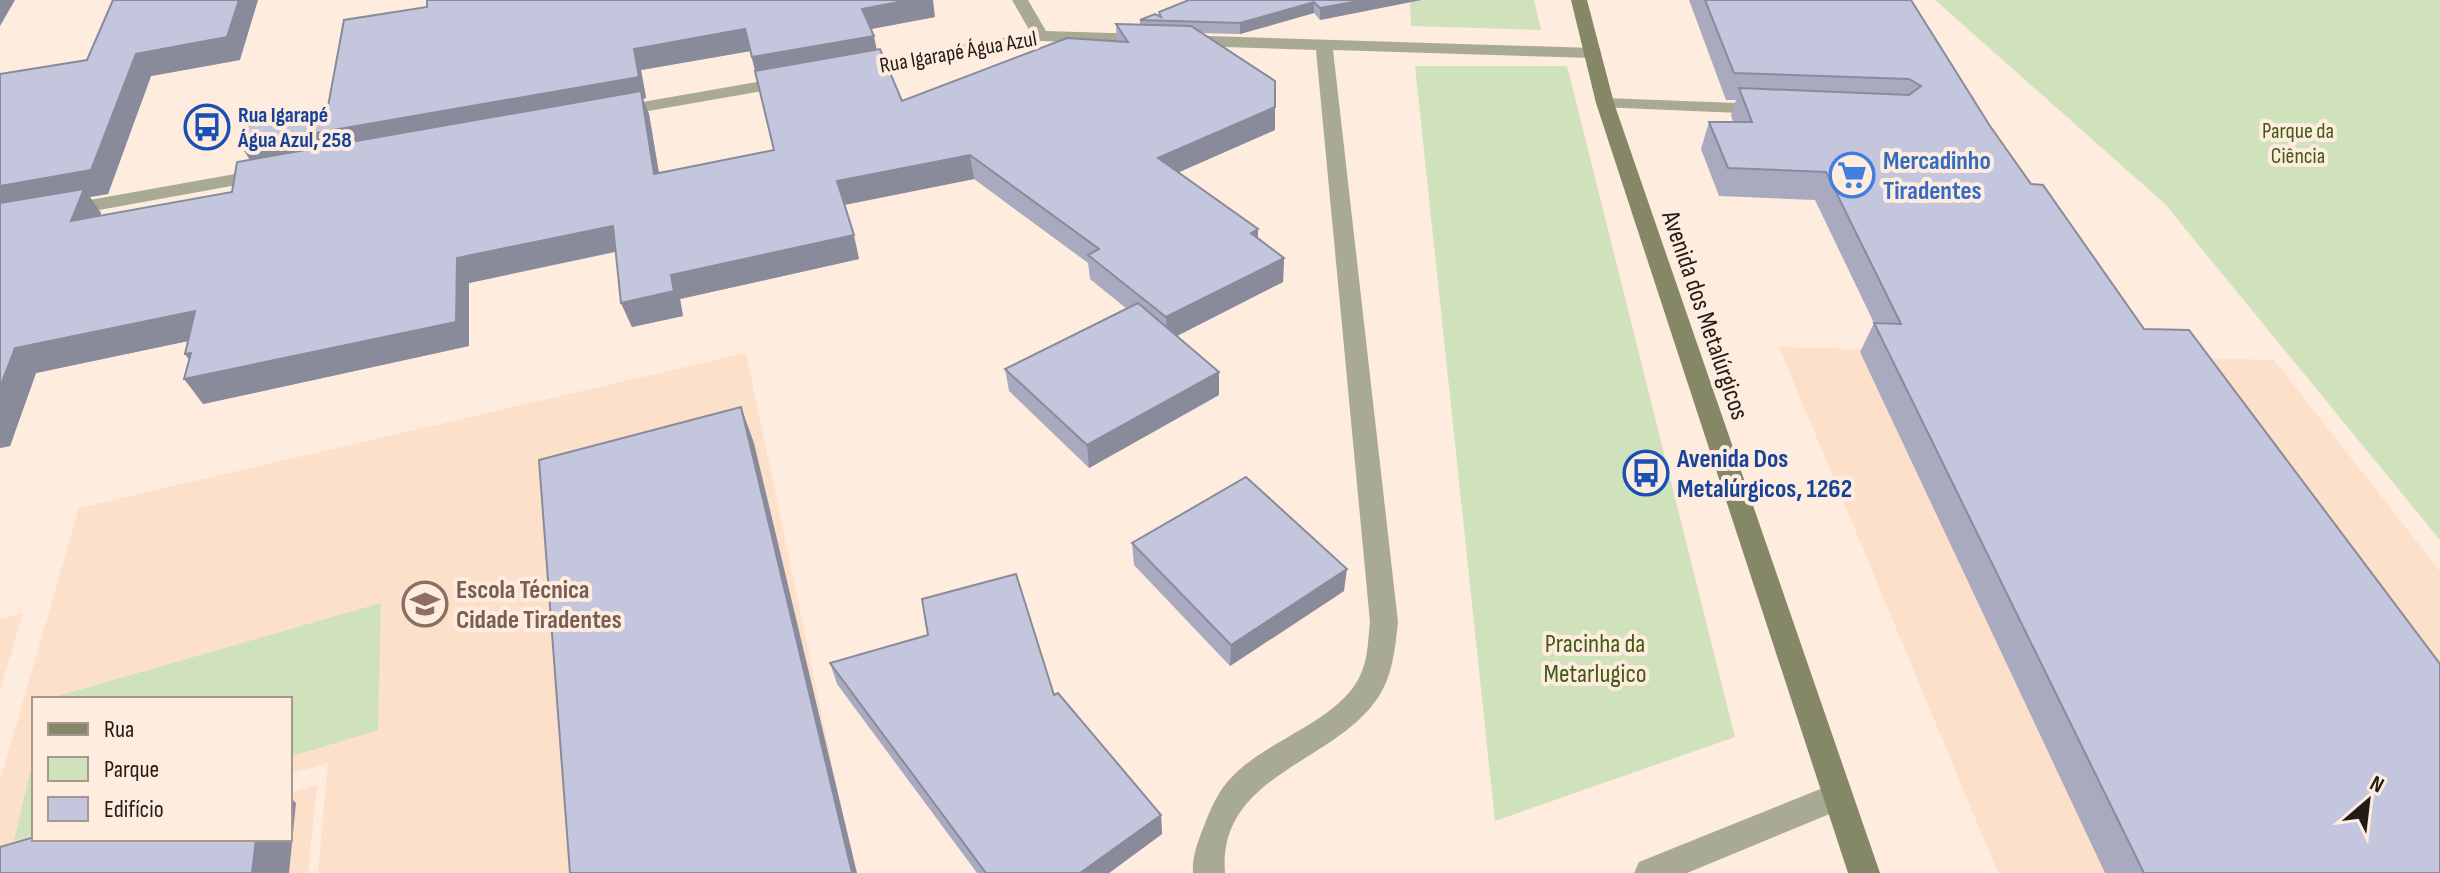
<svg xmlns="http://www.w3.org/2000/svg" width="2440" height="873" font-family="'Sofia Sans Condensed',sans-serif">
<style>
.built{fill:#fde0ca}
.green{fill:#d0e2bc}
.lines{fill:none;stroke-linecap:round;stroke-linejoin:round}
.street{fill:#a8aa93;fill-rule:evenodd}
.secondary{fill:#858866;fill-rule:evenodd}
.wall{fill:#a9aabf;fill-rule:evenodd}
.shaded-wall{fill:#898b9b}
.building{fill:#c4c6de;stroke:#898b9b;stroke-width:2}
.labels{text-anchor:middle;stroke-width:8;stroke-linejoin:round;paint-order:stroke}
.far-street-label{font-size:22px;fill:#231b15;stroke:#feecdf}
.far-transit-label{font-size:22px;font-weight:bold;fill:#164399;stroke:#feecdf;text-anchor:start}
.far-park-label{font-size:22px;fill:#425c15;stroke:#feecdf}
.shop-label{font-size:26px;font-weight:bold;fill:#366cbe;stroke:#feecdf;text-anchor:start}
.street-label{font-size:26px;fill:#231b15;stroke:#feecdf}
.transit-label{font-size:26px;font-weight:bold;fill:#164399;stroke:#feecdf;text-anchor:start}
.education-label{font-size:26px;font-weight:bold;fill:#785e54;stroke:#feecdf;text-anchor:start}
.park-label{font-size:26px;fill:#425c15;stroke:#feecdf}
</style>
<rect width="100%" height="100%" fill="#feecdf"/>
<g class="built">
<path d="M1779,347L2274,360L2440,571V873H1998Z"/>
<path d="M746,353L855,873H318L328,763L290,774V699H34V839L0,857V781L79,508Z"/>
<path d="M23,613L0,691V619Z"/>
<path d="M317,785L308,873H18L290,839V793Z"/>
</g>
<g class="green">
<path d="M1410,0H1534L1541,30L1411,26Z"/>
<path d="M1935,0H2440V540L2165,204Z"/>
<path d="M1415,66H1567L1735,737L1495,821Z"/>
<path d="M381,603L378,730L290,757V699H47Z"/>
<path d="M34,756V835L14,841Z"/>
</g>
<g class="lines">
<g class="street">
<path d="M1012,0H1028L1046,31L1593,48L1602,53L1593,58L1333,50L1398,622C1395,649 1393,676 1377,699C1334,763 1217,775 1225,873H1193C1192,856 1198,841 1204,826C1211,808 1218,791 1231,778C1265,740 1338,722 1360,676C1368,660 1368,640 1370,622L1316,50L1041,41L854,74L845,69L854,64L1031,33Z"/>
<path d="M791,76L797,77V85L614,117L605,112L614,107Z"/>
<path d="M1605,98L1763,104L1772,109L1763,114L1599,107V99Z"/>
<path d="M263,169L273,175L270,179L0,228V216Z"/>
<path d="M1838,782L1849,786L1853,796L1849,806L1687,873H1634L1639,862Z"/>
</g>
<path class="secondary" d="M1571,0H1587L1614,103L1880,873H1848L1596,103Z"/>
</g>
<g class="wall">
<path d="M1189,0H1421L1320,20L1314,13L1240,34L1201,33L1275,107V130L1179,172L1258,238L1284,258L1283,282L1177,336L1219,395L1089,468L1009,391L1005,369L1127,309L1090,279L1088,263L974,179L845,205L859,259L680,299L683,316L632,327L621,303L616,252L469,283V346L203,404L189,359L185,354L188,341L36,373L10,446L0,448V74L240,60L151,76L108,194L90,197L101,213L100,216L232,192L250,160L327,112L427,7L935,17L871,29L877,50L902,101L1117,42L1116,24L1140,25V20L1159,16V12ZM750,51L774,150L659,173L649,114L643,99L646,98L641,70Z"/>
<path d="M1689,0H1911L2440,873H2105L1860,352L1874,323L1815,200L1719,196L1701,149L1709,122H1733L1731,115L1736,100H1726Z"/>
<path d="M1132,543L1344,591L1230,666L1134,565Z"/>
<path d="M830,663L1054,695L1161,815L1162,834L1109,873H977L837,684Z"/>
</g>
<g class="shaded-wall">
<path d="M0,0H15L0,26Z"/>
<path d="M239,0H258L240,60L151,76L108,194L90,197L101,213L89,245L0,213V186L136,54Z"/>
<path d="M909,0H933L935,17L866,30L862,9Z"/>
<path d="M1364,0H1421L1320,20V8Z"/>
<path d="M1314,2V13L1240,34V23Z"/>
<path d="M745,29L751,51L641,70L646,98L643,99L649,114L663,198L255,168L241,146L634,49Z"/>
<path d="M874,36L878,57L757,78L752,57Z"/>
<path d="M1275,107V130L1159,181L1158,158Z"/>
<path d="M970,155L974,179L843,205L837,181Z"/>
<path d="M613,226L622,250L469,283V346L203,404L184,379L201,376L185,354L457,258Z"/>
<path d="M1258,229V253L1251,233Z"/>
<path d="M854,235L859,259L680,299L683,316L632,327L621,303L671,275Z"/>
<path d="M1284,258L1283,282L1167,341L1166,317Z"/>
<path d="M195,311L212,336L36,373L10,446L0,448V387L15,348Z"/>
<path d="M1219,372V395L1089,468L1087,445Z"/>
<path d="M741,407L754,443L857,873H852Z"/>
<path d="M1347,569L1344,591L1230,666L1231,645Z"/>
<path d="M290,797L296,803L289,873H252L256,839H290Z"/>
<path d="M1161,815L1162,834L1109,873H1080Z"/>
</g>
<g class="building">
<path d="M113,0H239L227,37L136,54L91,170L0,186V74L87,60Z"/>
<path d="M427,0H909L862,9L874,36L752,57L745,29L634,49L639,77L241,146L245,126L327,112L344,20L427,7Z"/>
<path d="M1189,0H1364L1320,8L1314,2L1240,23L1140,20L1155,14L1161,17L1159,12Z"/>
<path d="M1705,0H1911L1990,126L2031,184L2043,185L2144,329L2189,330L2440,664V873H2144L1874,323L1901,324L1826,172L1728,168L1709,122H1752L1739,88L1909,95L1921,86L1909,79L1734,73Z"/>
<path d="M1116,24L1191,26L1275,81V107L1158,158L1258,229L1251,233L1284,258L1166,317L1088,255L1099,249L970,155L837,181L854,235L671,275L674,291L621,303L613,226L457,258L456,322L184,379L191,353L185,354L195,311L15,348L0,387V203L84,189L71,221L232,192L237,162L641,91L654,174L774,150L755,71L880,49L902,101L1067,38L1128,42Z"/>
<path d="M1138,303L1219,372L1087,445L1005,369Z"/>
<path d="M741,407L852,873H570L539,460Z"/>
<path d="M1246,477L1347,569L1231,645L1132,543Z"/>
<path d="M1016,574L1054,695L1058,693L1161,815L1080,873H986L830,663L928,635L922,599Z"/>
<path d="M34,837V839H256L252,873H0V847Z"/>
</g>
<defs>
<g id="bus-ring" transform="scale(2.3)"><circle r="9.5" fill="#feecdf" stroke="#1a4fb4" stroke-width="1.5"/><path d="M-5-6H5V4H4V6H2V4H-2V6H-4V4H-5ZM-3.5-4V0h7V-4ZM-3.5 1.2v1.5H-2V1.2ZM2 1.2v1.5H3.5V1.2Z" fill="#1a4fb4"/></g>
<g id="supermarket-ring" transform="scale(2.3)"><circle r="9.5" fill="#feecdf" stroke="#3f7fe0" stroke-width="1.5"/><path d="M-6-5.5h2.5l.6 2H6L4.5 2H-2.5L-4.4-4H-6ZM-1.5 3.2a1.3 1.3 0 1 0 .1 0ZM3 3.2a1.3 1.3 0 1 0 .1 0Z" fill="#3f7fe0"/></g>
<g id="university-ring" transform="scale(2.3)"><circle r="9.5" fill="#feecdf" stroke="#8d6e63" stroke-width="1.5"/><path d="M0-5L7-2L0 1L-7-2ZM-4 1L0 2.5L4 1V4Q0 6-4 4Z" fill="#8d6e63"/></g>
</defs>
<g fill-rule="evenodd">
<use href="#bus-ring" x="207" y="127"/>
<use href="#supermarket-ring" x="1852" y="175"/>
<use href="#bus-ring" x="1646" y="473"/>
<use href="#university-ring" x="425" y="604"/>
</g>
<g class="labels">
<g class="far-street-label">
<text transform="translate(958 51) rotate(-10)" y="8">Rua Igarapé Água Azul</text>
</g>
<g class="far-transit-label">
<text x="238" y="122">Rua Igarapé<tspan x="238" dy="25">Água Azul, 258</tspan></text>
</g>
<g class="far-park-label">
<text x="2298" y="138">Parque da<tspan x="2298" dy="25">Ciência</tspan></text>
</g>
<g class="shop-label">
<text x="1883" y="169">Mercadinho<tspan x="1883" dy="30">Tiradentes</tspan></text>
</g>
<g class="street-label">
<text transform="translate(1706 315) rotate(71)" y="9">Avenida dos Metalúrgicos</text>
</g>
<g class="transit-label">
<text x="1677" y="467">Avenida Dos<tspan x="1677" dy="30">Metalúrgicos, 1262</tspan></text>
</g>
<g class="education-label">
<text x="456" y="598">Escola Técnica<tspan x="456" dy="30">Cidade Tiradentes</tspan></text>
</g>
<g class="park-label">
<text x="1595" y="652">Pracinha da<tspan x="1595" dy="30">Metarlugico</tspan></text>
</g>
</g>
<rect x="32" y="697" width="260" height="144" fill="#feecdf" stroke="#a6988e" stroke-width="2"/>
<rect x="48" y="723" width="40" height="12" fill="#858866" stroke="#a6988e" stroke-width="2"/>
<text x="104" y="737" font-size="24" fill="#231b15">Rua</text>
<rect x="48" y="757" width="40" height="24" fill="#d0e2bc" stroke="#a6988e" stroke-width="2"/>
<text x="104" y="777" font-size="24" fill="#231b15">Parque</text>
<rect x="48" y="797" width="40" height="24" fill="#c4c6de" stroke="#a6988e" stroke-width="2"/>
<text x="104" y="817" font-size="24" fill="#231b15">Edifício</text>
<g transform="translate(2368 801) rotate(28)" stroke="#feecdf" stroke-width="6" paint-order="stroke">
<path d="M0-6L14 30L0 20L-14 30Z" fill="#231b15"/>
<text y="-12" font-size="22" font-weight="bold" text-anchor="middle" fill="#231b15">N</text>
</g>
</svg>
